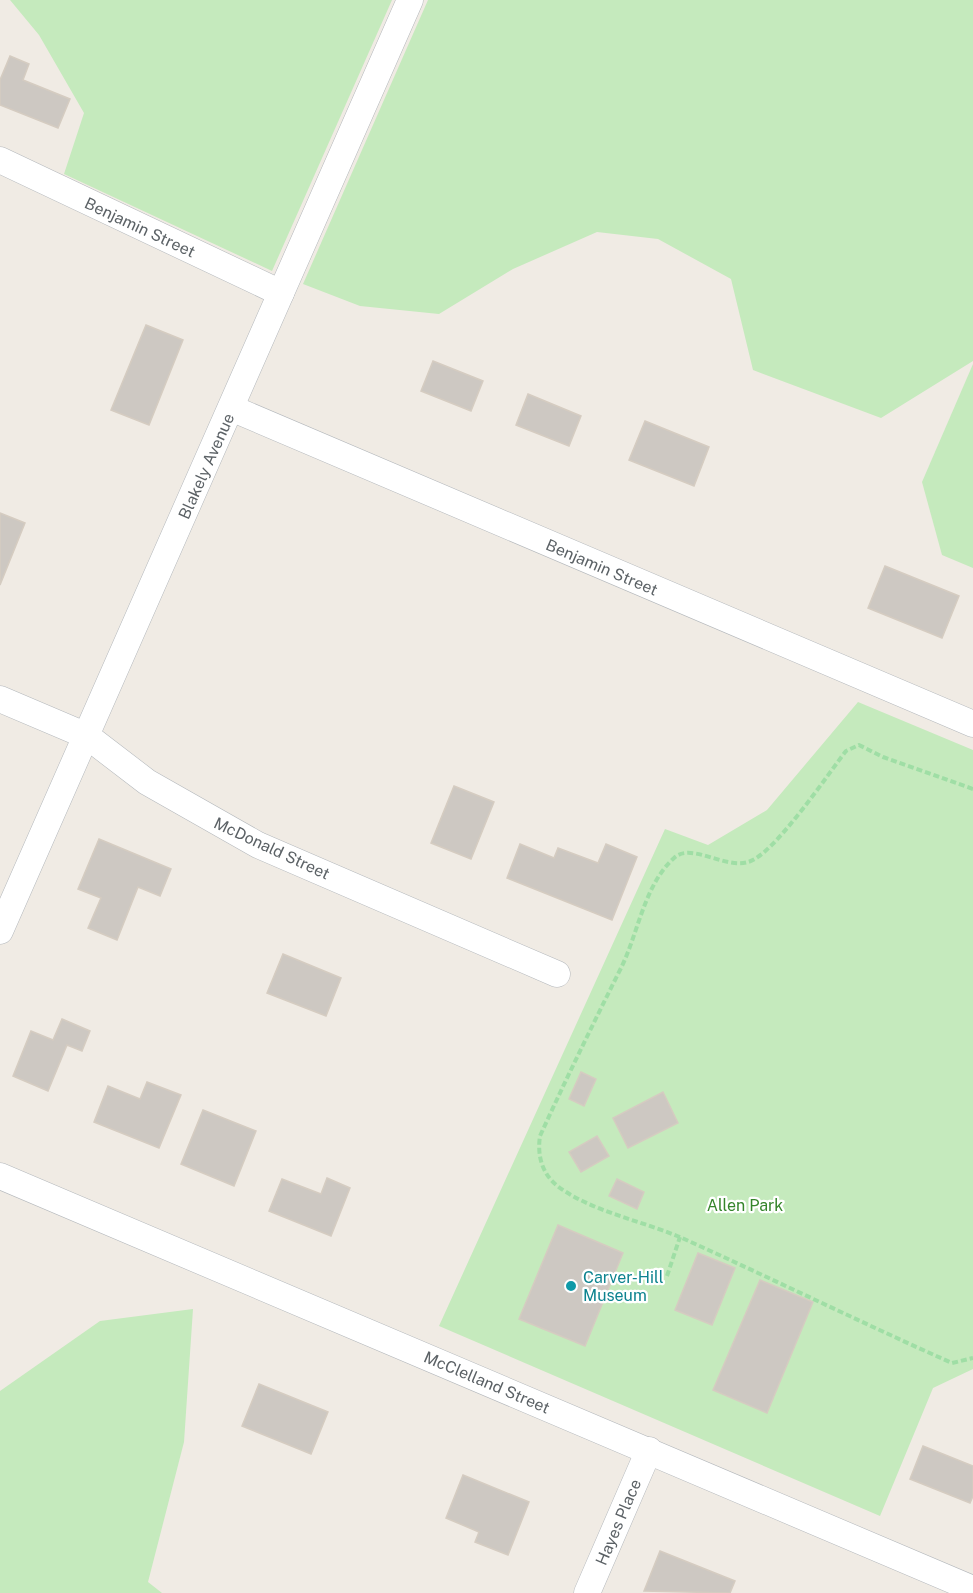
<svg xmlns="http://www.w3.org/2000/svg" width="973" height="1593" font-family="'Public Sans',sans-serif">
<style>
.green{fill:#c5eabd}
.building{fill:#cdc8c2;stroke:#d5ccc1;stroke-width:1.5}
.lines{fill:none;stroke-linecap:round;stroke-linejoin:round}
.minor-casing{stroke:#b4b8bc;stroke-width:27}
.path{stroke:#9fdea5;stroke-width:4;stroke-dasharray:6 3;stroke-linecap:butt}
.minor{stroke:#fff;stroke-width:26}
.culture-dot{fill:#0f9aa8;stroke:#fff;stroke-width:2}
.labels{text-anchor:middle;stroke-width:4.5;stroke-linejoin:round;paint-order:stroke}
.street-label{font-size:16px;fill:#5c6266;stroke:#fff}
.park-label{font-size:16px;fill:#35852b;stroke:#fff}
.culture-label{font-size:16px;fill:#0d838f;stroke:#fff;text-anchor:start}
</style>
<rect width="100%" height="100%" fill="#f0ebe4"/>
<g class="green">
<path d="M10,0H392L272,271L64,174L84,113L39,35Z"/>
<path d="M428,0H973V361L881,418L753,370L731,279L658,239L597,232L513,269L439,314L360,306L303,284Z"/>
<path d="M973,364V568L942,555L922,482Z"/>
<path d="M858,702L973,750V1369L933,1388L880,1516L439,1326L665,829L708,845L767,810Z"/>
<path d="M193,1309L184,1442L148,1582L162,1593H0V1391L100,1321Z"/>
</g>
<g class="building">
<path d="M10,56L29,64L23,80L70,99L58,128L0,105V80Z"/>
<path d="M146,325L183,340L149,425L111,410Z"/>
<path d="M433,361L483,381L471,411L421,391Z"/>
<path d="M528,394L581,416L569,446L516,425Z"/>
<path d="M645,421L709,447L694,486L629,460Z"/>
<path d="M0,513L25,523L0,585Z"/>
<path d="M885,566L959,596L942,638L868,608Z"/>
<path d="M454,786L494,802L471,859L431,843Z"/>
<path d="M99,839L171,869L160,896L138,887L117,940L88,928L101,898L78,889Z"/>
<path d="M520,844L554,858L558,848L598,863L606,844L637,857L612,920L507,878Z"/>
<path d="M283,954L341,978L326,1016L267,993Z"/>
<path d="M62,1019L90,1031L82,1051L67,1045L48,1091L13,1076L31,1031L53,1040Z"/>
<path d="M581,1072L596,1079L584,1106L569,1099Z"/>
<path d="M147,1082L181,1095L159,1148L94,1122L108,1086L140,1099Z"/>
<path d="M663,1092L678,1123L628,1148L613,1118Z"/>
<path d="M203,1110L256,1131L234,1186L181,1164Z"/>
<path d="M597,1136L609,1156L581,1172L569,1152Z"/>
<path d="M327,1178L350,1188L331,1236L269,1211L282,1179L321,1194Z"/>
<path d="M617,1179L644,1192L637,1209L609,1196Z"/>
<path d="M558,1225L623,1253L585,1346L519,1319Z"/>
<path d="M698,1253L735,1268L712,1325L675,1310Z"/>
<path d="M760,1280L813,1302L767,1413L713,1390Z"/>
<path d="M259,1384L328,1412L311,1454L242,1426Z"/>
<path d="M923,1446L973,1466V1496L970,1503L910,1479Z"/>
<path d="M463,1475L529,1502L508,1555L475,1542L479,1532L446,1518Z"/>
<path d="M660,1551L735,1581L730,1593L644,1591Z"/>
</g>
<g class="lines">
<g class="minor-casing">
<g id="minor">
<path d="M0,160L281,293"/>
<path d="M231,408L973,724"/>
<path d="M0,699L87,736L147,782L258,845L557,974"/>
<path d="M0,931L410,0"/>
<path d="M0,1176L973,1589"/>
<path d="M587,1593L649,1450"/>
</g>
</g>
<g class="path">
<path d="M973,789L883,757L859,745L846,751C828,774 773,856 748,862C724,869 691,842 674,858C644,885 638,934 621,968C593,1024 566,1079 540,1136C537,1156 542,1175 560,1188C596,1213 643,1221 682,1238C773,1279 862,1323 952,1363L973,1358"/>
<path d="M667,1276L680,1237"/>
</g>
<use href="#minor" class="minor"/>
</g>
<circle class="culture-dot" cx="571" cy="1286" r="6"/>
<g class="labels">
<g class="street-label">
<text transform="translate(140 227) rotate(25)" y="6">Benjamin Street</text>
<text transform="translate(206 466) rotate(-66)" y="6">Blakely Avenue</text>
<text transform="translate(602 567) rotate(23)" y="6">Benjamin Street</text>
<text transform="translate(272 848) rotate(25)" y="6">McDonald Street</text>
<text transform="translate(487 1382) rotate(23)" y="6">McClelland Street</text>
<text transform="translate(618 1522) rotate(-67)" y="6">Hayes Place</text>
</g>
<g class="park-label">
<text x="745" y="1211">Allen Park</text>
</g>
<g class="culture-label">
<text x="583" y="1283">Carver-Hill<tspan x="583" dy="18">Museum</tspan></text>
</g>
</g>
</svg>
